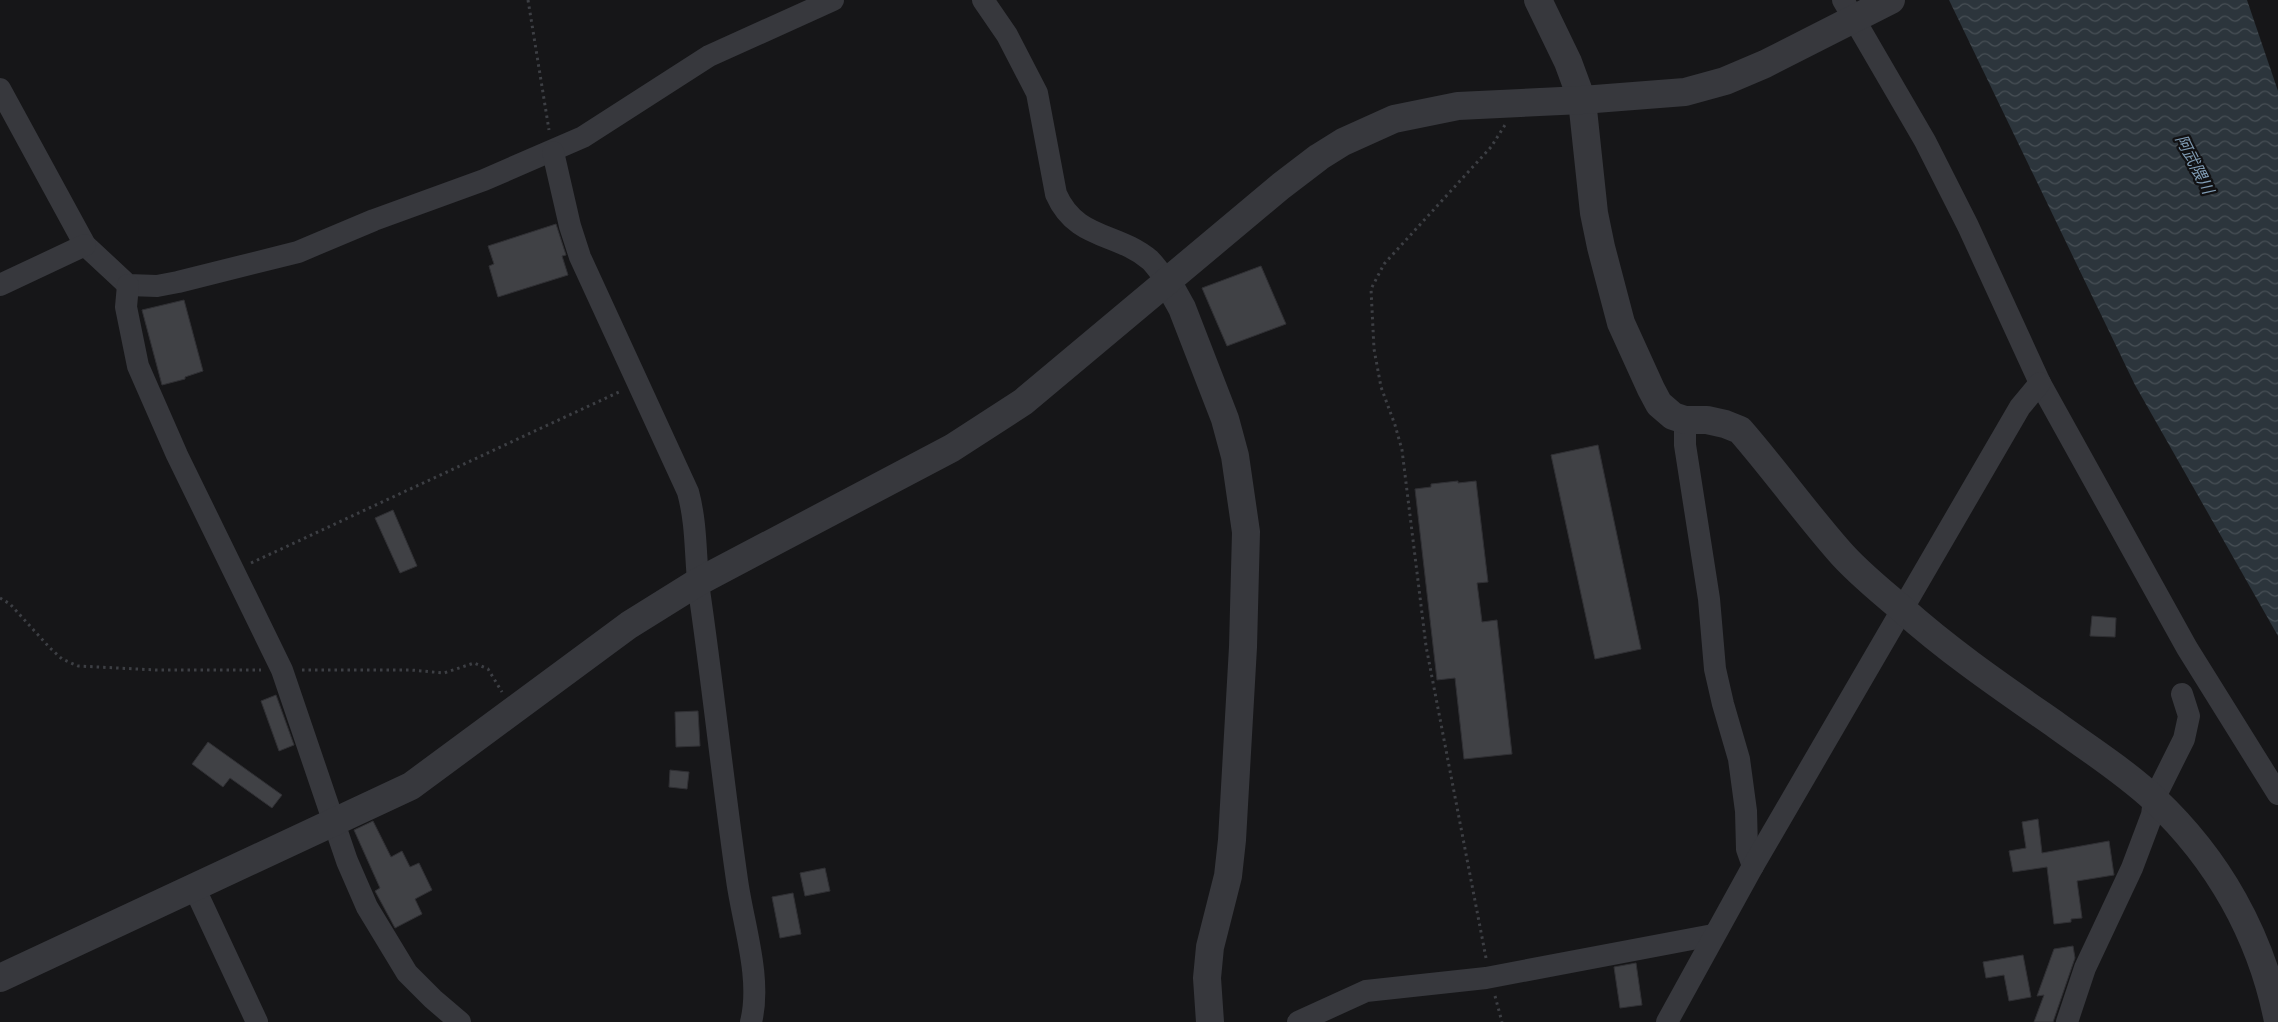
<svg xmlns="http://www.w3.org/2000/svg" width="2278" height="1022" font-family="'Exo 2','Noto Sans JP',sans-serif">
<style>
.water{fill:url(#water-waves)}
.building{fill:#404145;stroke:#303034}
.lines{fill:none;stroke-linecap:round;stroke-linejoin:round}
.path{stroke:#3d3f44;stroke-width:3;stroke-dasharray:2.5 4;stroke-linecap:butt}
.minor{stroke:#37383d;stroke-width:22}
.tertiary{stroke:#37383d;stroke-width:28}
.labels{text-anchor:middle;stroke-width:4.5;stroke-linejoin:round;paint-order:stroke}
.water-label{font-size:16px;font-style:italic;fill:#7f9bb3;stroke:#111113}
</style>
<defs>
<pattern id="water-waves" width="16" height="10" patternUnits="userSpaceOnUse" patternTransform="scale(1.25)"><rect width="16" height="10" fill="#2c353c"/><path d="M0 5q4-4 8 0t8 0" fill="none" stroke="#485056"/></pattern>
</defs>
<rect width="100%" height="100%" fill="#161618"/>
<path class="water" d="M1949,0H2247L2278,91V636L2135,385Z"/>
<g class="building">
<path d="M556,224L566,255L562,256L568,275L498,297L489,266L494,264L488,246Z"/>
<path d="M1261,266L1286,324L1227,346L1202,288Z"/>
<path d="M184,300L203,371L185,377V379L162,385L142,310Z"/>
<path d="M1598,445L1641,649L1595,659L1551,455Z"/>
<path d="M1458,481V483L1476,481L1488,582L1477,583L1482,622L1497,620L1512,754L1464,759L1455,678L1437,680L1415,489L1431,487V484Z"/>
<path d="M393,510L417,566L400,573L375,518Z"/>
<path d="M2092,616L2116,618L2115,637L2090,636Z"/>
<path d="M276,695L294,745L279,751L261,701Z"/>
<path d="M698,711L700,746L676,747L675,712Z"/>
<path d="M208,742L282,795L272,808L230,778L223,787L192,764Z"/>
<path d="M670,770L689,772L687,789L669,787Z"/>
<path d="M2038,819L2042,853L2109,841L2114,875L2077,881L2082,918L2071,919V922L2054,924L2047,867L2013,872L2009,851L2026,848L2022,822Z"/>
<path d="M373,821L391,857L402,851L410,867L419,863L432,890L415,899L422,914L395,928L375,891L380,888L354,830Z"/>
<path d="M825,868L830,891L805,896L800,873Z"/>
<path d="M793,893L801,934L780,938L772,897Z"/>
<path d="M2073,946L2075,958L2053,1022H2034L2044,995L2037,996L2054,949Z"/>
<path d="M2023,955L2031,997L2009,1001L2004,975L1986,978L1983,962Z"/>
<path d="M1636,963L1642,1005L1620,1008L1614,967Z"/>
</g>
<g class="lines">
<g class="path">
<path d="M528,0L549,130"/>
<path d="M251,563L621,391"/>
<path d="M0,598L10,604L50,648L62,659L78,666L156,670H261"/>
<path d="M302,670H411L444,673L474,663L488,669L502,692"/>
<path d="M1486,958L1426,646L1402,450L1395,425L1381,387L1374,349L1371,289L1384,264L1491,147L1505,125"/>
<path d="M1495,996L1502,1022"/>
</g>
<g class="minor">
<path d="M983,0L1007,35L1037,93L1056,194C1076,240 1117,232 1150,260C1156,266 1162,275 1167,281"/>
<path d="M1843,0L1925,141L1968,226L2040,383L2187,648L2278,794"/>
<path d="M0,89L85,245L128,285L157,286L178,282L298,252L374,220L484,180L583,137L709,56L833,0"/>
<path d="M553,152L570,226L580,257L688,492C697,525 695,557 699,590C713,686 723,783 737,880C743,924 762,978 751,1022"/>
<path d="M0,285L85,245"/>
<path d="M128,285L126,307L138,366L177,455L282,670L347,861L367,907L407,973L433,999L460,1022"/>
<path d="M1685,420V445L1709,599L1715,669L1723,704L1739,759L1746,811L1747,849L1753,866"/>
<path d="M194,887L257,1022"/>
<path d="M1298,1022L1366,991L1486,978L1713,935"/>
<path d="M1667,1022L1753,866L2020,407L2040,383"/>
<path d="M2067,1022L2085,968L2132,868L2152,815L2154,799L2184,739L2189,716L2182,694"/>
</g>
<g class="tertiary">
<path d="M1538,0L1568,62L1582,100L1594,213L1601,247L1621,323L1651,389L1659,404L1673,416L1685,420H1707L1725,424L1740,430C1774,469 1804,511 1839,551C1857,572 1881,591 1902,609C1950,652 2003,688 2056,725C2089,749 2124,771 2154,799C2218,859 2261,935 2278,1021"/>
<path d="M1167,281L1182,308L1225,419L1235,456L1246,532L1243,647L1232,840L1228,876L1210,947L1207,978L1210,1022"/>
<path d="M0,978L411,786L629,625L698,582L952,448L1023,402L1281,186L1319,157L1343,142L1394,119L1458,106L1582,100L1685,92L1725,81L1765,64L1891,0"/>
</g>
</g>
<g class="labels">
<g class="water-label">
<text transform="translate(2195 164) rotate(63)" y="6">阿武隈川</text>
</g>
</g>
</svg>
